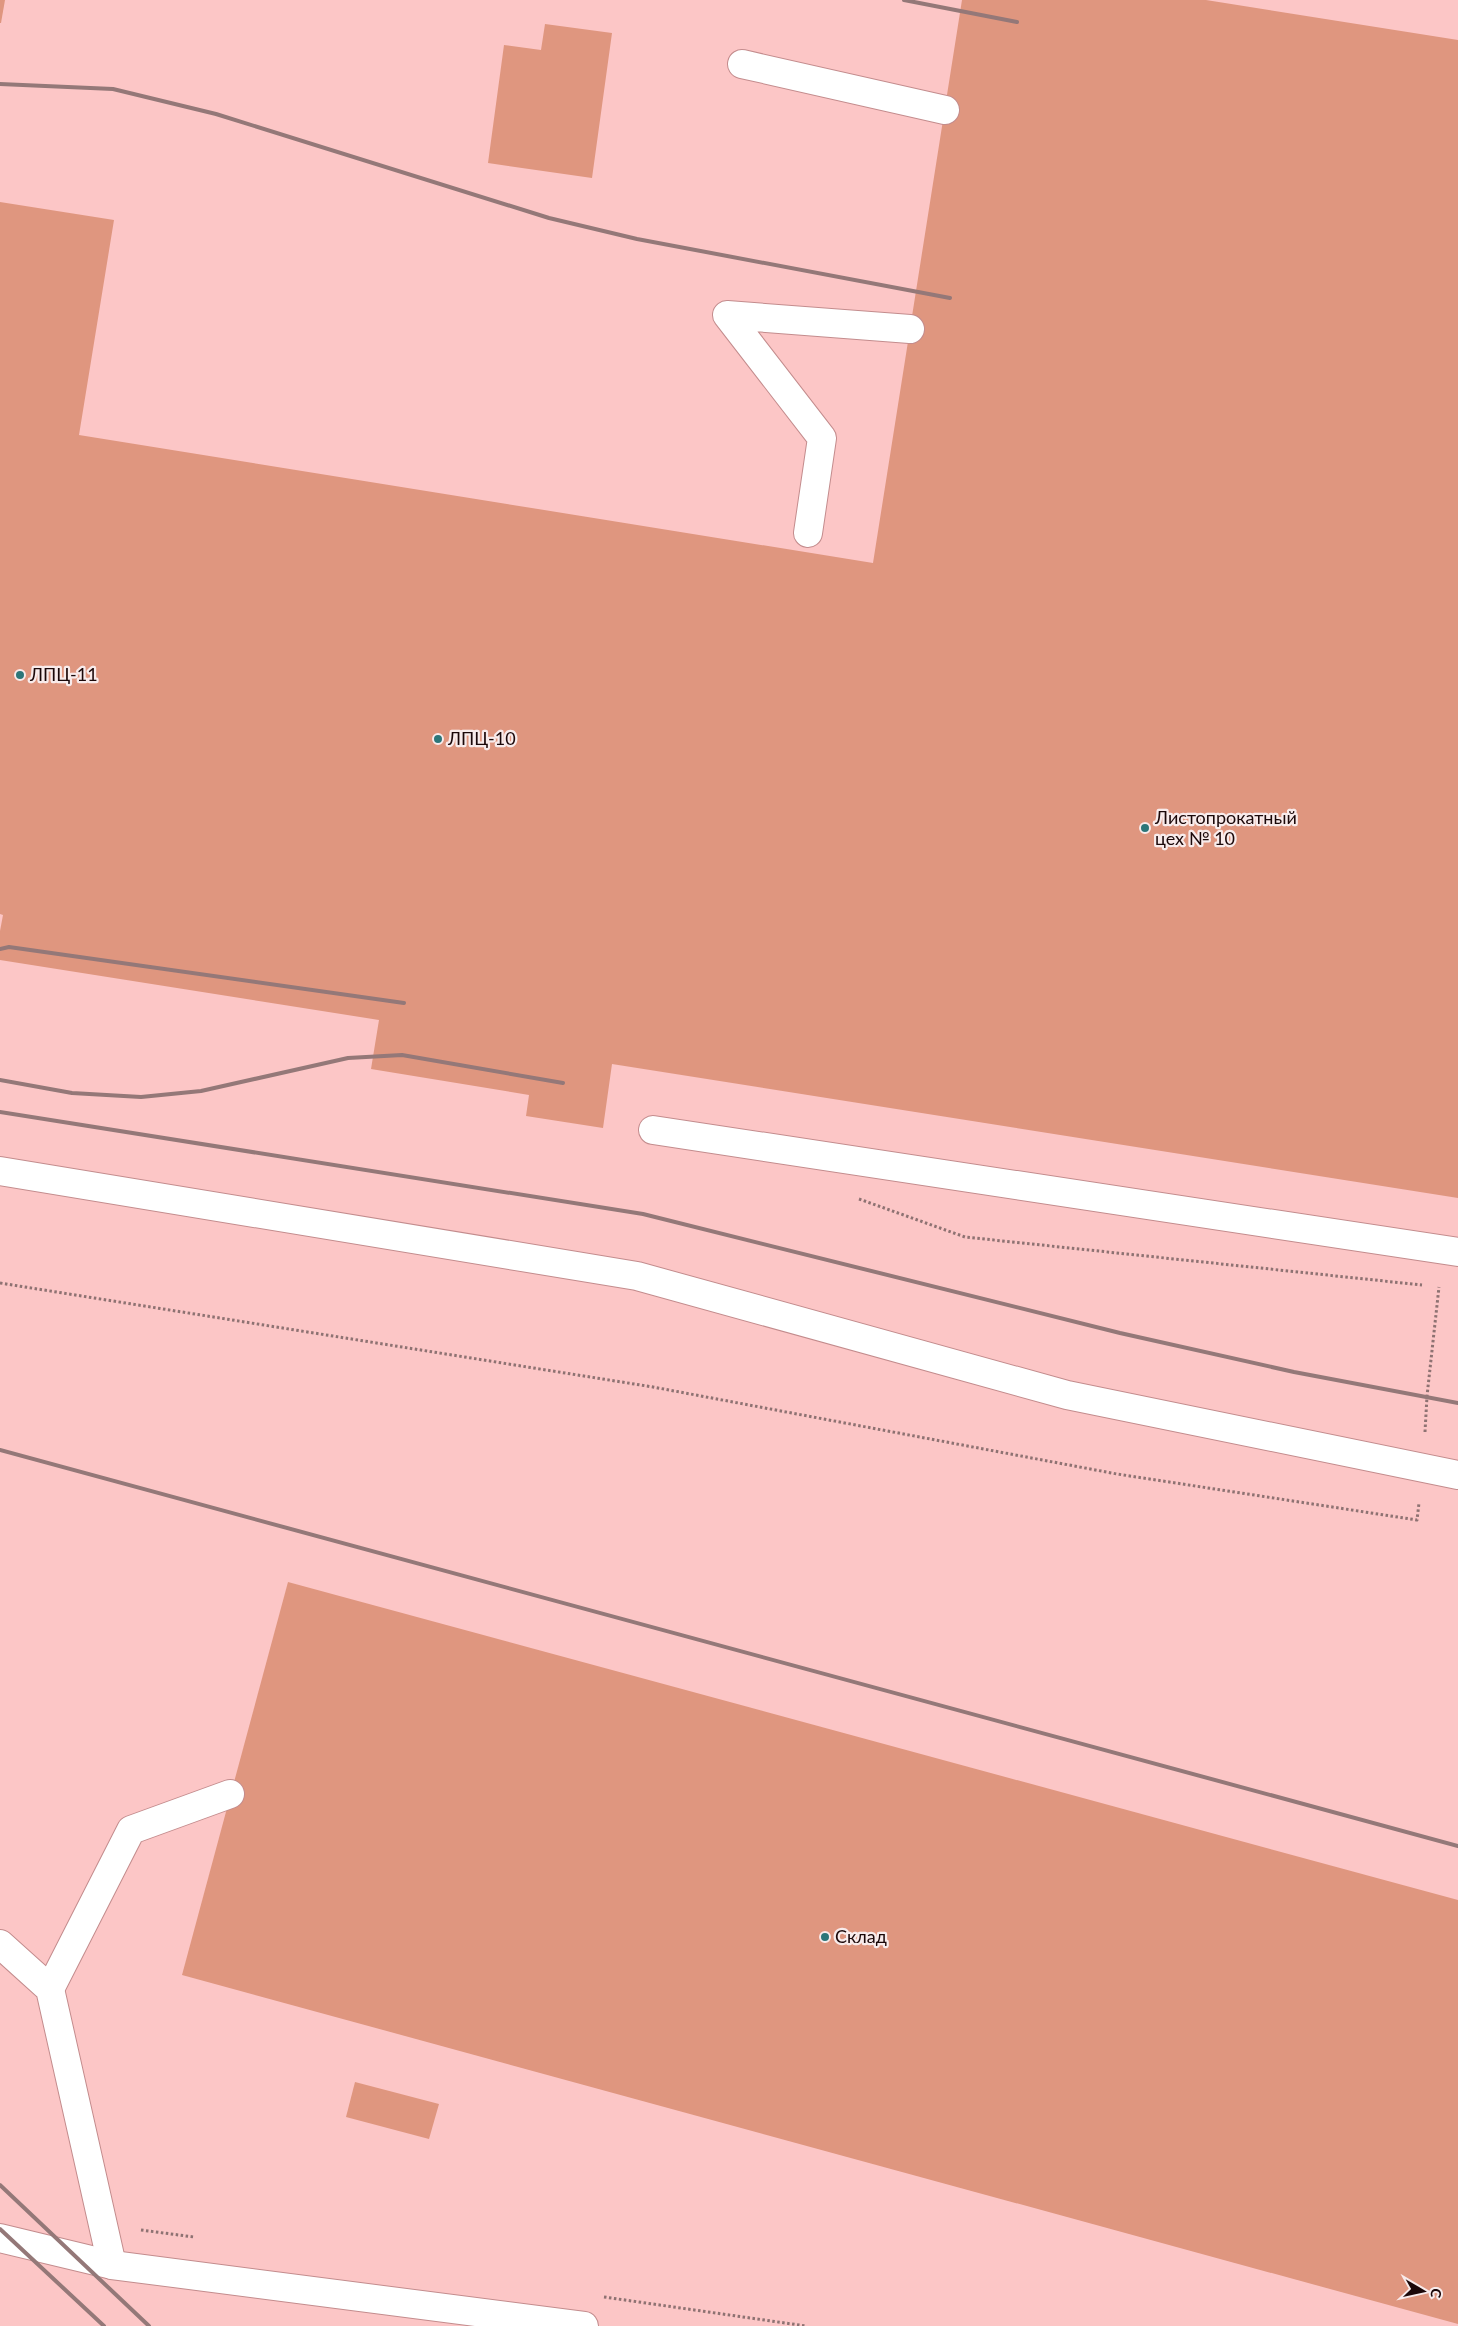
<svg xmlns="http://www.w3.org/2000/svg" width="1458" height="2326" font-family="Lato,sans-serif">
<style>
.built{fill:#fcc6c6}
.building{fill:#df967f}
.lines{fill:none;stroke-linecap:round;stroke-linejoin:round}
.minor-casing{stroke:#c38c8d;stroke-width:30}
.path{stroke:#8e7272;stroke-width:3;stroke-dasharray:2.5 2.5;stroke-linecap:butt}
.minor{stroke:#fff;stroke-width:28}
.rail{stroke:#947878;stroke-width:4}
.poi-dot{fill:#2c7679;stroke:#f8ebeb;stroke-width:2}
.labels{text-anchor:middle;stroke-width:4.5;stroke-linejoin:round;paint-order:stroke}
.poi-label{font-size:18px;fill:#1b0809;stroke:#f8ebeb;text-anchor:start}
</style>
<rect width="100%" height="100%" fill="#fcd8d7"/>
<rect class="built" x="0" y="0" width="1458" height="2326"/>
<g class="building">
<path d="M0,0H5L1,23H0Z"/>
<path d="M962,0H1206L1458,40V1198L612,1064L603,1128L526,1116L529,1095L371,1069L379,1020L0,960V931L3,915L0,914V202L114,220L79,435L873,563Z"/>
<path d="M545,24L612,33L592,178L488,163L504,45L541,50Z"/>
<path d="M288,1582L1458,1900V2324L182,1975Z"/>
<path d="M355,2082L439,2104L429,2139L346,2117Z"/>
</g>
<g class="lines">
<g class="minor-casing">
<g id="minor">
<path d="M742,64L945,110"/>
<path d="M808,533L822,438L727,315L910,329"/>
<path d="M653,1130L1458,1252"/>
<path d="M0,1171L637,1276L1067,1395L1458,1475"/>
<path d="M0,1944L50,1989L112,2265"/>
<path d="M50,1989L131,1830L230,1794"/>
<path d="M0,2238L112,2265L584,2326"/>
</g>
</g>
<g class="path">
<path d="M859,1199L965,1237L1422,1285"/>
<path d="M0,1283L653,1387L1117,1474L1417,1520L1419,1503"/>
<path d="M1425,1432L1427,1396L1439,1287"/>
<path d="M141,2230L194,2237"/>
<path d="M604,2297L806,2326"/>
</g>
<use href="#minor" class="minor"/>
<g class="rail">
<path d="M904,0L1017,22"/>
<path d="M0,84L113,89L216,114L549,218L637,239L950,298"/>
<path d="M0,949L9,947L404,1003"/>
<path d="M0,1080L72,1093L141,1097L201,1091L348,1058L402,1055L563,1083"/>
<path d="M0,1112L643,1214L1120,1333L1294,1372L1458,1403"/>
<path d="M0,1450L1458,1846"/>
<path d="M0,2185L149,2326"/>
<path d="M0,2229L104,2326"/>
</g>
</g>
<g class="poi-dot">
<circle cx="20" cy="675" r="5"/>
<circle cx="438" cy="739" r="5"/>
<circle cx="1145" cy="828" r="5"/>
<circle cx="825" cy="1937" r="5"/>
</g>
<g class="labels">
<g class="poi-label">
<text x="30" y="681">ЛПЦ-11</text>
<text x="448" y="745">ЛПЦ-10</text>
<text x="1155" y="824">Листопрокатный<tspan x="1155" dy="21">цех № 10</tspan></text>
<text x="835" y="1943">Склад</text>
</g>
</g>
<g transform="translate(1423 2291) rotate(99)" stroke="#f8ebeb" stroke-width="4" paint-order="stroke">
<path d="M0-4L9 19L0 12L-9 19Z" fill="#1b0809"/>
<text y="-8" font-size="14" font-weight="bold" text-anchor="middle" fill="#1b0809">С</text>
</g>
</svg>
